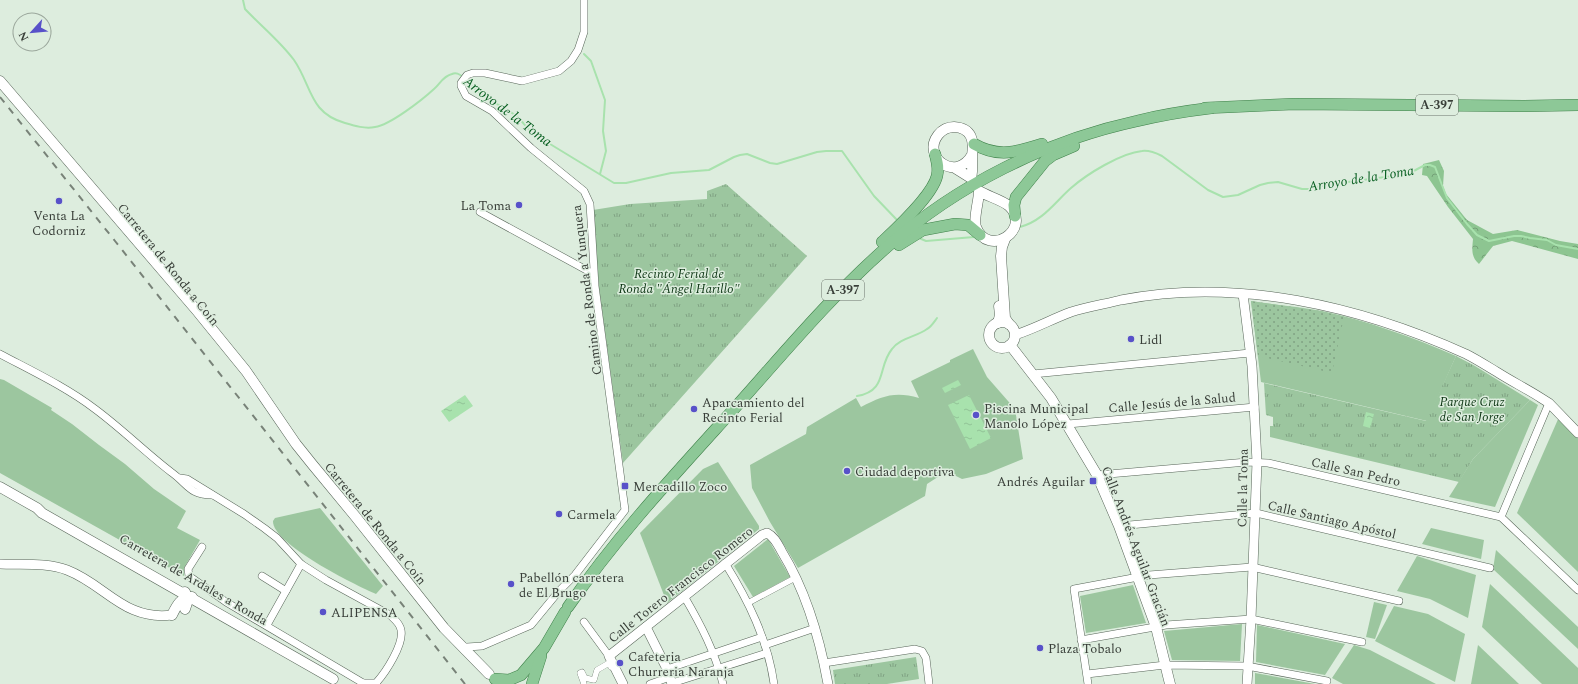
<svg xmlns="http://www.w3.org/2000/svg" width="1578" height="684" font-family="Spectral,serif">
<style>
.grass{fill:#9cc69f}
.forest{fill:url(#forest-crowns)}
.park{fill:url(#park-tufts)}
.garden{fill:url(#garden-dots)}
.water{fill:url(#water-ripples)}
.lines{fill:none;stroke-linecap:round;stroke-linejoin:round}
.stream{stroke:#a8e2ad;stroke-width:2}
.pedestrian-casing{stroke:#576558;stroke-width:6}
.minor-casing{stroke:#576558;stroke-width:8}
.tertiary-casing{stroke:#576558;stroke-width:10}
.secondary-casing{stroke:#576558;stroke-width:11}
.primary-casing{stroke:#3e8149;stroke-width:12}
.pedestrian{stroke:#fff;stroke-width:5.5}
.minor{stroke:#fff;stroke-width:7}
.tertiary{stroke:#fff;stroke-width:9}
.secondary{stroke:#fff;stroke-width:10}
.primary{stroke:#8dc897;stroke-width:11}
.rail{stroke:#788278;stroke-width:2;stroke-dasharray:7 7;stroke-linecap:butt}
.poi-dot{fill:#5851c9;stroke:#ddedde;stroke-width:1.5}
.labels{text-anchor:middle;stroke-width:3;stroke-linejoin:round;paint-order:stroke}
.shield{fill:#ddedde;stroke:#6a736a;stroke-width:1}
.shield-label{font-size:12px;font-weight:bold;fill:#393f39}
.poi-label{font-size:13px;fill:#393f39;stroke:#ddedde;text-anchor:start}
.street-label{font-size:13px;fill:#393f39;stroke:#ddedde}
.park-label{font-size:13px;font-style:italic;fill:#0f3816;stroke:#ddedde}
.water-label{font-size:14px;font-style:italic;fill:#075f20;stroke:#ddedde}
</style>
<defs>
<pattern id="forest-crowns" width="20" height="18" patternUnits="userSpaceOnUse"><rect width="20" height="18" fill="#8dc591"/><path d="M2 6a3 3 0 1 1 6 0M12 15a3 3 0 1 1 6 0" fill="none" stroke="#74a177"/></pattern>
<pattern id="park-tufts" width="24" height="20" patternUnits="userSpaceOnUse"><rect width="24" height="20" fill="#9cc69f"/><path d="M3 7l-1-3M5 7V3M7 7l1-3M15 17l-1-3M17 17v-4M19 17l1-3" fill="none" stroke="#80a283"/></pattern>
<pattern id="garden-dots" width="8" height="8" patternUnits="userSpaceOnUse"><rect width="8" height="8" fill="#9cc69f"/><path d="M2 2h.1M6 6h.1" fill="none" stroke="#80a283" stroke-width="1.8" stroke-linecap="round"/></pattern>
<pattern id="water-ripples" width="26" height="14" patternUnits="userSpaceOnUse"><rect width="26" height="14" fill="#a8e2ad"/><path d="M2 4q2-2 4 0t4 0M15 11q2-2 4 0t4 0" fill="none" stroke="#91c396"/></pattern>
</defs>
<rect width="100%" height="100%" fill="#ddedde"/>
<g class="grass">
<path d="M1251,301C1275,305 1299,307 1322,311C1368,321 1412,337 1456,356L1427,421L1261,382Z"/>
<path d="M973,349L987,377L1015,409L1023,459L986,474L962,479L944,470V473L927,484L925,496L798,568L770,522L752,488L750,465L806,434L807,427L856,398L861,407C882,396 895,391 919,398L911,381L950,362V360Z"/>
<path d="M0,379L4,380L52,408L51,410L72,424L99,445L125,464L154,489L186,511L177,528L200,540L184,568V576L0,473Z"/>
<path d="M1530,400L1538,405L1495,507L1449,497L1473,459Z"/>
<path d="M1559,417L1578,434V572L1517,513Z"/>
<path d="M718,462L759,526V529L667,603L640,533L703,469Z"/>
<path d="M320,508L383,586L376,594C355,585 272,544 273,521L275,518Z"/>
<path d="M1431,528L1484,540L1481,559L1422,544Z"/>
<path d="M768,539L790,577L753,597L734,566Z"/>
<path d="M1496,550L1578,627V649L1493,569Z"/>
<path d="M1417,556L1476,575L1468,618L1430,599L1397,591Z"/>
<path d="M1490,584L1578,668V684H1542L1482,627Z"/>
<path d="M1133,585L1146,623L1086,633L1080,596Z"/>
<path d="M1374,602L1387,605L1375,639L1366,637Z"/>
<path d="M1394,606L1428,614L1465,634L1455,682L1375,641Z"/>
<path d="M1242,624L1240,661L1172,660L1164,631Z"/>
<path d="M1257,625L1345,644L1325,675L1256,662Z"/>
<path d="M1354,645L1370,650L1436,684H1343L1332,678Z"/>
<path d="M1478,645L1519,684H1471Z"/>
<path d="M1255,673L1315,684H1255Z"/>
</g>
<path class="forest" d="M1439,160L1444,171L1443,186L1446,194L1467,220L1493,234L1517,230L1560,241L1578,244V259L1512,241L1493,246L1479,264C1471,257 1472,250 1473,239L1448,207L1427,176L1422,175L1423,164Z"/>
<g class="park">
<path d="M726,184L807,256L623,463L599,289L593,210L630,204L707,199V191Z"/>
<path d="M1456,356L1475,366L1530,400L1473,459L1459,482L1270,437V426H1273V417L1266,415L1264,383L1426,421Z"/>
<path d="M916,657L919,679L887,684H835L833,670Z"/>
</g>
<path class="garden" d="M1251,301L1320,311L1344,317L1332,373L1258,356Z"/>
<g class="water">
<path d="M958,380L961,385L945,393L942,388Z"/>
<path d="M465,395L473,406L449,422L441,411Z"/>
<path d="M969,395L991,438L970,449L948,405Z"/>
<path d="M1366,412L1374,414L1370,428L1363,426Z"/>
</g>
<g class="lines">
<g class="stream">
<path d="M243,0L245,9C261,26 280,41 294,60C312,86 309,113 345,123C355,126 365,129 375,127C390,125 422,100 434,89C440,84 443,76 452,74C456,72 459,74 463,77"/>
<path d="M584,54L591,61L605,100L603,131L606,151L600,174"/>
<path d="M465,80L482,95L517,116L532,133L614,183H626L671,173L709,170L734,157L740,155L747,154L770,163L777,164L817,152L826,151H842L874,196L898,221"/>
<path d="M1020,227C1043,221 1055,202 1071,188C1087,174 1121,153 1142,151C1149,150 1156,153 1162,156L1208,190L1223,197L1238,195L1260,185L1268,183L1278,182L1302,189H1309L1325,185L1408,174L1425,165H1430L1435,167L1447,198L1467,224L1477,235L1489,241L1514,236H1521L1530,238L1547,240L1556,245L1578,249"/>
<path d="M919,238L926,241L974,237"/>
<path d="M857,396C888,391 877,367 892,349C900,338 916,337 927,329C931,327 934,322 937,318"/>
</g>
<g class="pedestrian-casing">
<g id="pedestrian">
<path d="M748,603L795,578"/>
<path d="M584,684L580,673L582,672L585,678L594,680L597,670L609,663L611,667"/>
</g>
</g>
<g class="minor-casing">
<g id="minor">
<path d="M480,212L590,272L593,280"/>
<path d="M0,354C32,371 66,387 95,409C122,429 145,452 171,472C188,484 189,495 212,495"/>
<path d="M1033,374L1250,353"/>
<path d="M1068,424L1255,407"/>
<path d="M1097,475L1247,462L1268,463L1501,517L1578,590"/>
<path d="M180,478L187,479L244,514L264,528L277,538L301,564L326,580L390,615C394,619 400,623 401,630C404,644 386,672 376,683H363"/>
<path d="M1501,517L1549,403"/>
<path d="M1119,526L1256,513L1490,568"/>
<path d="M202,547L188,569L189,576L226,602L363,683"/>
<path d="M725,563C748,600 768,640 774,684"/>
<path d="M262,576L286,591"/>
<path d="M684,596C701,625 715,652 723,684"/>
<path d="M584,622L609,656"/>
<path d="M267,625L301,564"/>
<path d="M1081,640L1166,625L1251,619L1362,642"/>
<path d="M765,645L815,628"/>
<path d="M464,650L467,647L482,646L531,625L559,591L575,575L625,510L595,286L590,204L584,191L531,148L492,111L466,96L461,86V83L467,75L473,73H485L522,81L559,71L571,61L578,50L584,32V0"/>
<path d="M824,663L915,649L922,651L926,658L929,684"/>
<path d="M667,669L762,637"/>
<path d="M1087,674L1165,665L1247,666L1327,681"/>
<path d="M672,683L767,653"/>
<path d="M650,684L670,677"/>
<path d="M1088,684L1074,589L1149,575L1252,567L1399,601"/>
</g>
</g>
<g class="tertiary-casing">
<g id="tertiary">
<path d="M1243,294L1252,366L1257,462L1251,619L1247,684"/>
<path d="M1015,335C1034,329 1052,319 1071,312C1087,307 1105,304 1121,300C1236,277 1360,306 1466,354C1476,359 1487,366 1497,372C1511,381 1527,389 1541,398L1549,403L1578,433"/>
<path d="M0,564C21,565 47,562 67,570C106,585 124,621 172,615"/>
<path d="M646,627L667,669L672,684"/>
<path d="M623,684L609,656L762,535L767,533C775,537 778,545 782,552C806,591 820,640 828,684"/>
</g>
</g>
<g class="secondary-casing">
<g id="secondary">
<path d="M0,81L198,312L246,371L296,444L312,464L355,516L444,628L489,674"/>
<path d="M955,168L971,178C973,171 972,163 972,156C974,142 973,128 954,127C948,127 942,130 938,135C921,157 956,183 972,155"/>
<path d="M979,191C987,196 1002,200 1009,206C1033,229 988,259 976,227C973,219 979,201 979,191Z"/>
<path d="M1005,239L1002,247L1001,256L1005,318L1009,324"/>
<circle cx="1002" cy="335" r="13"/>
<path d="M998,323L1000,315L999,306"/>
<path d="M1010,345L1051,398L1097,475L1119,526L1156,627L1170,684"/>
<path d="M0,487L37,508L42,513L333,679"/>
<path d="M185,609L188,600L185,592"/>
<path d="M172,615C176,607 181,596 192,597"/>
</g>
</g>
<g class="primary-casing">
<g id="primary">
<path d="M1205,108L1295,104L1524,106L1578,105"/>
<path d="M974,144C998,158 1017,152 1042,144"/>
<path d="M1015,216L1014,205L1016,197L1045,161L1053,155L1074,146"/>
<path d="M882,242C897,228 932,196 937,176C939,168 937,162 935,154"/>
<path d="M899,245L923,230L955,224L968,225L980,235"/>
<path d="M568,607C617,536 676,473 733,410C783,354 831,296 887,247C957,185 1045,141 1137,121C1161,115 1186,111 1211,108"/>
<path d="M495,679L509,680L521,675L544,648L565,612"/>
<path d="M532,684L541,656"/>
</g>
</g>
<use href="#pedestrian" class="pedestrian"/>
<use href="#minor" class="minor"/>
<use href="#tertiary" class="tertiary"/>
<use href="#secondary" class="secondary"/>
<use href="#primary" class="primary"/>
<path class="rail" d="M0,97L115,241L465,684"/>
</g>
<g class="poi-dot">
<circle cx="59" cy="201" r="4"/>
<circle cx="519" cy="205" r="4"/>
<circle cx="1131" cy="339" r="4"/>
<circle cx="694" cy="409" r="4"/>
<circle cx="976" cy="415" r="4"/>
<circle cx="847" cy="471" r="4"/>
<rect x="1089" y="477" width="8" height="8" rx="2"/>
<rect x="621" y="482" width="8" height="8" rx="2"/>
<circle cx="559" cy="514" r="4"/>
<circle cx="511" cy="584" r="4"/>
<circle cx="323" cy="612" r="4"/>
<circle cx="1040" cy="648" r="4"/>
<circle cx="620" cy="663" r="4"/>
</g>
<g class="labels">
<g class="shield">
<rect x="1416" y="95" width="42" height="20" rx="3"/>
<rect x="822" y="280" width="42" height="20" rx="3"/>
</g>
<g class="shield-label">
<text x="1437" y="109">A-397</text>
<text x="843" y="294">A-397</text>
</g>
<g class="poi-label">
<text x="511" y="210" text-anchor="end">La Toma</text>
<text x="59" y="220" text-anchor="middle">Venta La<tspan x="59" dy="15">Codorniz</tspan></text>
<text x="1139" y="344">Lidl</text>
<text x="702" y="407">Aparcamiento del<tspan x="702" dy="15">Recinto Ferial</tspan></text>
<text x="984" y="413">Piscina Municipal<tspan x="984" dy="15">Manolo López</tspan></text>
<text x="855" y="476">Ciudad deportiva</text>
<text x="1085" y="486" text-anchor="end">Andrés Aguilar</text>
<text x="633" y="491">Mercadillo Zoco</text>
<text x="567" y="519">Carmela</text>
<text x="519" y="582">Pabellón carretera<tspan x="519" dy="15">de El Brugo</tspan></text>
<text x="331" y="617">ALIPENSA</text>
<text x="1048" y="653">Plaza Tobalo</text>
<text x="628" y="661">Cafeteria<tspan x="628" dy="15">Churreria Naranja</tspan></text>
</g>
<g class="street-label">
<text transform="translate(169 264) rotate(51)" y="5">Carretera de Ronda a Coín</text>
<text transform="translate(586 290) rotate(-97)" y="5">Camino de Ronda a Yunquera</text>
<text transform="translate(1172 402) rotate(-5)" y="5">Calle Jesús de la Salud</text>
<text transform="translate(1356 471) rotate(13)" y="5">Calle San Pedro</text>
<text transform="translate(1242 488) rotate(-89)" y="5">Calle la Toma</text>
<text transform="translate(1332 519) rotate(13)" y="5">Calle Santiago Apóstol</text>
<text transform="translate(376 523) rotate(51)" y="5">Carretera de Ronda a Coín</text>
<text transform="translate(1137 546) rotate(69)" y="5">Calle Andrés Aguilar Gracián</text>
<text transform="translate(194 579) rotate(30)" y="5">Carretera de Ardales a Ronda</text>
<text transform="translate(680 584) rotate(-38)" y="5">Calle Torero Francisco Romero</text>
</g>
<g class="park-label">
<text x="679" y="278">Recinto Ferial de<tspan x="679" dy="15">Ronda "Ángel Harillo"</tspan></text>
<text x="1472" y="406">Parque Cruz<tspan x="1472" dy="15">de San Jorge</tspan></text>
</g>
<g class="water-label">
<text transform="translate(508 111) rotate(37)" y="5">Arroyo de la Toma</text>
<text transform="translate(1361 178) rotate(-9)" y="5">Arroyo de la Toma</text>
</g>
</g>
<g transform="translate(32 32) rotate(243)"><circle r="19" fill="#ddedde" stroke="#9ba79c"/>
<path d="M0-3L7 15L0 10L-7 15Z" fill="#5851c9"/>
<text y="-6" font-size="11" font-weight="bold" text-anchor="middle" fill="#393f39">N</text>
</g>
</svg>
